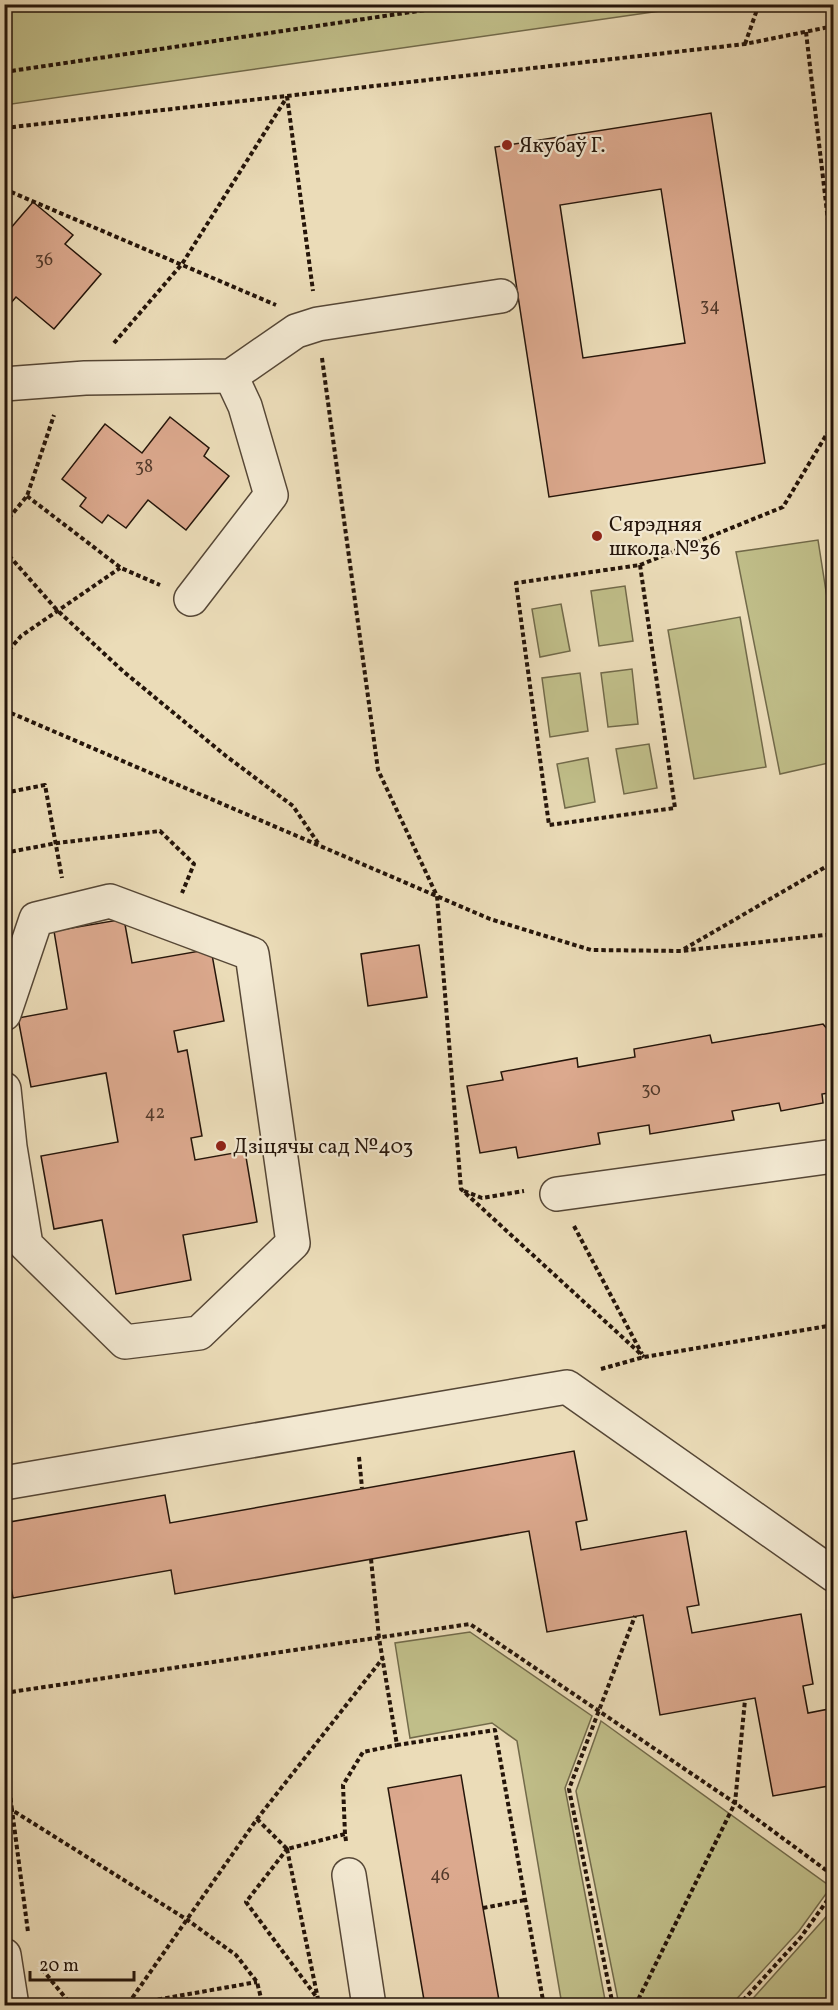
<svg xmlns="http://www.w3.org/2000/svg" width="838" height="2010" font-family="Vollkorn,serif">
<style>
.green{fill:#c0be89;stroke:#726a4a;stroke-width:1.5}
.building{fill:#dca98e;stroke:#25150a;stroke-width:1.5;fill-rule:evenodd}
.lines{fill:none;stroke-linecap:round;stroke-linejoin:round}
.minor-casing{stroke:#564736;stroke-width:36}
.path{stroke:#25150a;stroke-width:4;stroke-dasharray:4.5 3;stroke-linecap:butt}
.minor{stroke:#f2e8d1;stroke-width:33}
.poi-dot{fill:#8f2418;stroke:#f2e8d1;stroke-width:2}
.labels{text-anchor:middle;stroke-width:4.5;stroke-linejoin:round;paint-order:stroke}
.number-label{font-size:18px;fill:#533a2b}
.poi-label{font-size:21px;fill:#25150a;stroke:#f2e8d1;text-anchor:start}
</style>
<rect width="100%" height="100%" fill="#ebdcb8"/>
<filter id="stains"><feTurbulence type="fractalNoise" baseFrequency=".00333" numOctaves="4"/><feColorMatrix values="0 0 0 0 .2 0 0 0 0 .09 0 0 0 0 .02 0 0 0 .5 -.17"/></filter>
<radialGradient id="worn" r=".72"><stop offset=".6" stop-color="#630" stop-opacity="0"/><stop offset="1" stop-color="#630" stop-opacity=".3"/></radialGradient>
<g class="green">
<path d="M4,5L5,4L702,5L5,105Z"/>
<path d="M818,540L833,636V762L780,774L736,552Z"/>
<path d="M625,586L633,641L599,646L591,591Z"/>
<path d="M561,604L570,651L540,657L532,609Z"/>
<path d="M740,617L766,767L694,779L668,630Z"/>
<path d="M632,669L638,724L608,727L601,673Z"/>
<path d="M580,673L588,731L550,737L542,678Z"/>
<path d="M649,744L657,788L624,794L616,749Z"/>
<path d="M588,758L595,802L565,808L557,764Z"/>
<path d="M470,1632L592,1716L565,1788L606,2005H562L517,1741L492,1723L410,1738L395,1643Z"/>
<path d="M601,1721L831,1887L799,1931L731,2005H619L576,1791Z"/>
<path d="M833,1909V2005H747Z"/>
</g>
<g class="building">
<path d="M711,113L765,463L549,497L495,147ZM661,189L685,343L583,358L560,205Z"/>
<path d="M33,202L73,235L65,244L101,274L54,329L16,297L4,311V236Z"/>
<path d="M170,417L209,448L204,456L229,476L186,530L148,500L126,528L108,515L102,523L80,506L86,498L62,479L105,424L142,453Z"/>
<path d="M124,919L132,963L211,949L224,1021L174,1031L178,1052L187,1050L202,1136L191,1138L195,1160L245,1151L257,1222L183,1235L191,1280L116,1294L102,1220L54,1229L41,1156L118,1142L106,1073L31,1087L18,1018L67,1009L54,931Z"/>
<path d="M419,945L427,997L368,1006L361,954Z"/>
<path d="M823,1024L828,1030L834,1029V1092L822,1094L823,1103L781,1111L779,1103L732,1111L734,1120L650,1134L649,1125L598,1133L600,1144L518,1158L516,1147L480,1153L467,1086L503,1080L501,1072L577,1058L578,1067L635,1057L634,1049L710,1035L712,1043Z"/>
<path d="M574,1451L587,1520L576,1522L581,1550L686,1531L699,1605L687,1607L692,1633L801,1614L813,1684L803,1686L808,1713L834,1708V1785L773,1796L755,1698L660,1715L643,1615L547,1632L529,1531L175,1594L171,1570L13,1598L4,1551V1523L165,1495L170,1523Z"/>
<path d="M461,1775L483,1908L500,2006H425L388,1788Z"/>
</g>
<g class="lines">
<g class="minor-casing">
<g id="minor">
<path d="M4,384L85,378L231,376L296,331L318,324L501,296"/>
<path d="M191,599L271,495L245,406L231,376"/>
<path d="M4,1014L36,919L110,901L252,954L293,1243L199,1333L125,1342L26,1245L10,1147L4,1089"/>
<path d="M557,1194L834,1156"/>
<path d="M4,1483L567,1387L834,1575"/>
<path d="M349,1875L369,2006"/>
<path d="M4,1955L12,2006"/>
</g>
</g>
<g class="path">
<path d="M806,32L834,272"/>
<path d="M745,44L759,4"/>
<path d="M4,72L466,4"/>
<path d="M287,96L313,291"/>
<path d="M4,128L745,44L834,26"/>
<path d="M4,189L276,305"/>
<path d="M114,343L182,264L287,97"/>
<path d="M322,358L378,770L437,896L461,1189L644,1357"/>
<path d="M27,496L121,568L160,585"/>
<path d="M4,524L27,496L54,415"/>
<path d="M4,550L57,610L124,672L226,756L293,806L318,843"/>
<path d="M640,565L675,808L549,825L516,583Z"/>
<path d="M640,565L783,507L834,422"/>
<path d="M4,656L21,636L120,568"/>
<path d="M4,710L490,919L591,950L681,951L834,934"/>
<path d="M4,793L45,785L62,878"/>
<path d="M4,853L57,843L160,831L194,864L182,893"/>
<path d="M684,949L834,862"/>
<path d="M464,1191L482,1198L524,1191"/>
<path d="M574,1226L642,1354"/>
<path d="M601,1369L644,1357L834,1325"/>
<path d="M359,1457L362,1488"/>
<path d="M371,1559L379,1638L397,1745L495,1730L544,2006"/>
<path d="M4,1693L470,1624L735,1803L834,1876"/>
<path d="M4,1746L12,1810L186,1919L236,1955L257,1982L263,2006"/>
<path d="M4,1804L12,1810L28,1932"/>
<path d="M257,1819L287,1849L345,1834L346,1841"/>
<path d="M345,1834L343,1785L363,1752L397,1745"/>
<path d="M287,1849L318,1999L246,1902Z"/>
<path d="M483,1908L525,1900"/>
<path d="M42,1969L72,2006"/>
<path d="M128,2004L257,1819L383,1658"/>
<path d="M121,2006L257,1982"/>
<path d="M313,2006L318,1999"/>
<path d="M613,2006L569,1789L635,1616"/>
<path d="M635,2006L735,1803L745,1700"/>
<path d="M738,2006L801,1937L834,1891"/>
</g>
<use href="#minor" class="minor"/>
</g>
<g class="poi-dot">
<circle cx="507" cy="145" r="6"/>
<circle cx="597" cy="536" r="6"/>
<circle cx="221" cy="1146" r="6"/>
</g>
<g class="labels">
<g class="number-label">
<text x="44" y="265">36</text>
<text x="710" y="311">34</text>
<text x="144" y="472">38</text>
<text x="651" y="1095">30</text>
<text x="155" y="1118">42</text>
<text x="440" y="1880">46</text>
</g>
<g class="poi-label">
<text x="519" y="152">Якубаў Г.</text>
<text x="609" y="531">Сярэдняя<tspan x="609" dy="24">школа №36</tspan></text>
<text x="233" y="1153">Дзіцячы сад №403</text>
</g>
</g>
<rect width="838" height="2010" fill="none" stroke="#ebdcb8" stroke-width="24"/>
<rect x="6" y="6" width="826" height="1998" fill="none" stroke="#25150a" stroke-width="3"/>
<rect x="12" y="12" width="814" height="1986" fill="none" stroke="#25150a" stroke-width="1.5"/>
<path d="M30 1971v9h104v-9" fill="none" stroke="#25150a" stroke-width="3"/>
<text x="39" y="1971" font-size="18" fill="#25150a" stroke="#f2e8d1" stroke-width="4.5" paint-order="stroke">20 m</text>
<rect width="100%" height="100%" filter="url(#stains)"/>
<rect width="100%" height="100%" fill="url(#worn)"/>
</svg>
